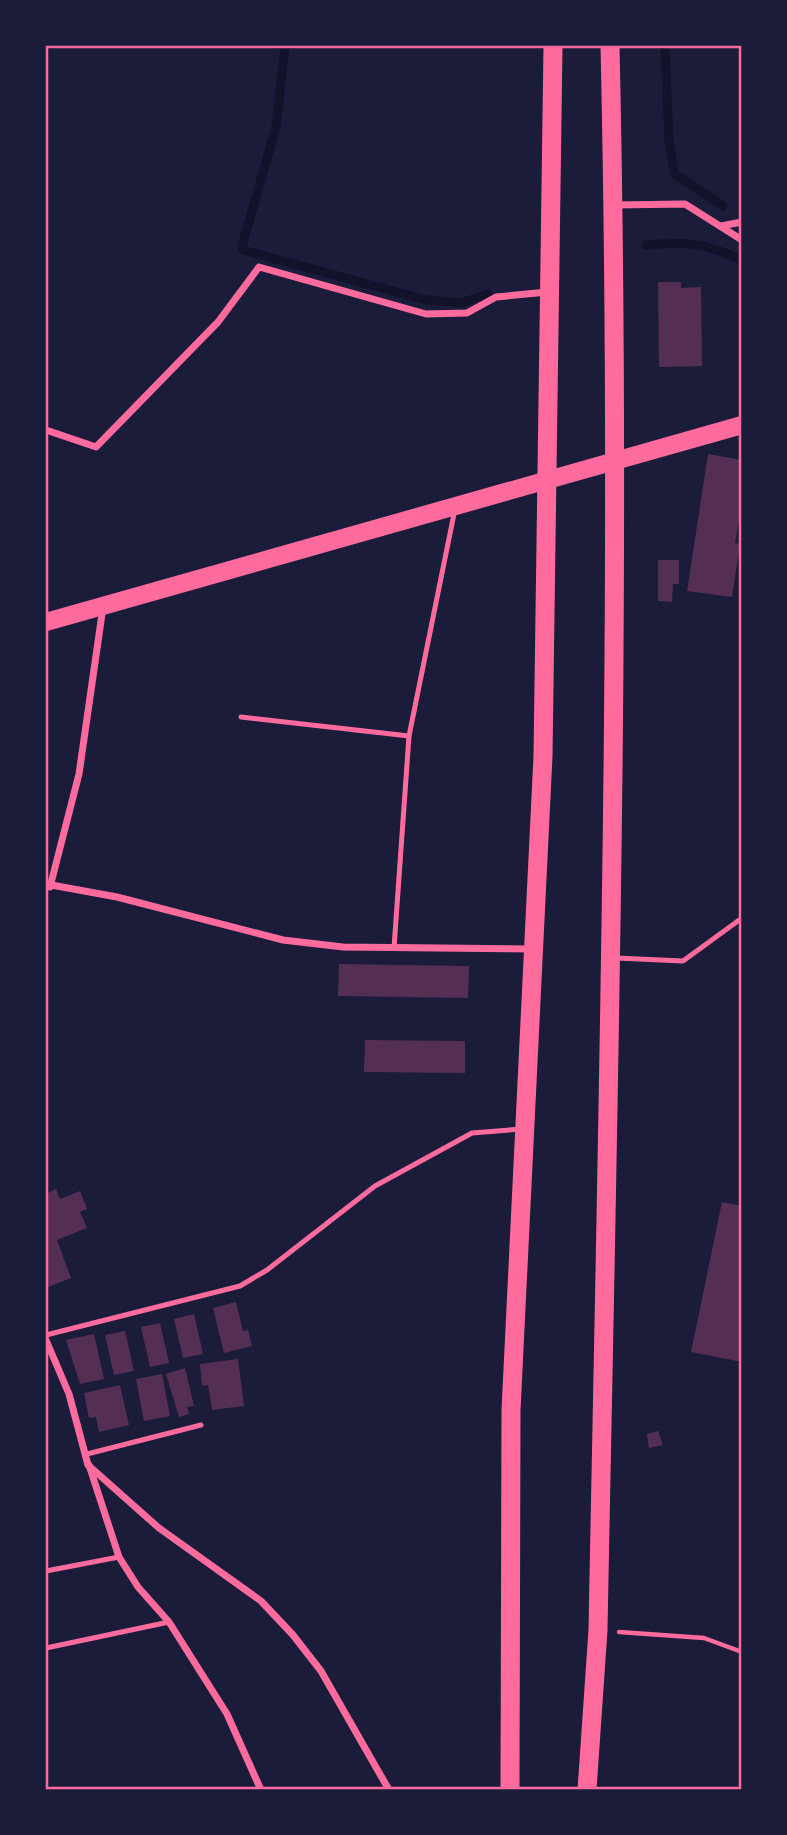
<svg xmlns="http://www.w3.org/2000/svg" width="787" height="1835" font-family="Commissioner,sans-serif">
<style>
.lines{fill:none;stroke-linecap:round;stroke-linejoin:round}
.stream{stroke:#12122b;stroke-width:9}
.building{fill:#542f53}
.path{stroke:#ff6b9d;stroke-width:4.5}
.service{stroke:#ff6b9d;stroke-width:5}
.minor{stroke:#ff6b9d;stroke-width:7}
.primary{stroke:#ff6b9d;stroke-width:18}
.trunk{stroke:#ff6b9d;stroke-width:19}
.neatline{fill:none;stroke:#ff6b9d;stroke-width:2.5}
</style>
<rect width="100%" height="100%" fill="#1b1b3a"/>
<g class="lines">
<g class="stream">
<path d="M285,46L276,127L242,246L243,250L426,300L461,303L488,294"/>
<path d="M665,46L669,141L675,174L723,206"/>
<path d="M646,245C687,241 704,243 742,260"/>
</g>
</g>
<g class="building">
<path d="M658,282H681V288L701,287L702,366L659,367Z"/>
<path d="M708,454L742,460V503L735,543L740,544L732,597L687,591Z"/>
<path d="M658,560H679V584H673L672,602L658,601Z"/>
<path d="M339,964L469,966L468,998L338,996Z"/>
<path d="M365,1040L465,1041V1073L364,1072Z"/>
<path d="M56,1189L60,1199L80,1191L87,1209L80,1212L87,1228L57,1240L71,1278L46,1288V1194Z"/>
<path d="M722,1202L742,1206V1362L691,1352Z"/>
<path d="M236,1302L243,1331L248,1330L252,1346L224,1353L213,1308Z"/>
<path d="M194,1314L203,1354L183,1358L174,1319Z"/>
<path d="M160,1323L169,1363L150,1367L141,1327Z"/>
<path d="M125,1331L134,1371L114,1375L105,1335Z"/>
<path d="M94,1334L104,1379L80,1384L66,1340Z"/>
<path d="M238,1359L244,1406L212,1410L208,1385L202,1386L200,1364Z"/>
<path d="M185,1368L194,1406L187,1407L189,1414L179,1417L166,1374Z"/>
<path d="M162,1374L170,1416L144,1421L136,1379Z"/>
<path d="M120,1385L129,1425L99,1432L96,1417L89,1418L84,1393Z"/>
<path d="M658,1431L663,1445L649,1448L647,1434Z"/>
</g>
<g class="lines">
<path class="path" d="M619,1632L704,1638L742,1652"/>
<g class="service">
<path d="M241,717L409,736"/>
<path d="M394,948L409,736L455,509"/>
<path d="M616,958L683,961L742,918"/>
<path d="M46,1335L240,1286L267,1270L375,1186L472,1133L521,1129"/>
<path d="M87,1454L201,1425"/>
<path d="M46,1571L119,1557"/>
<path d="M46,1648L169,1622"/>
</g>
<g class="minor">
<path d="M614,205L685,204L742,240"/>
<path d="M721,226L742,222"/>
<path d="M46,430L96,447L218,322L259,267L426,314L467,313L496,297L548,292"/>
<path d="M46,884L117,897L283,940L343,947L532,949"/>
<path d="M50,887L79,774L103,607"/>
<path d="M46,1340L69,1394L88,1465L159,1528L261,1601L293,1635L321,1671L389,1790"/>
<path d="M89,1465L119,1557L138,1587L169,1622L227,1714L261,1790"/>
</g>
<path class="primary" d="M46,622L742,425"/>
<g class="trunk">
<path d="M510,1790L511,1410L543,756L553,46"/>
<path d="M587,1790L598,1630C608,1102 622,573 610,46"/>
</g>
</g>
<rect width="787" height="1835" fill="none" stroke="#1b1b3a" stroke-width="94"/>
<rect x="47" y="47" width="693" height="1741" class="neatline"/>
</svg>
